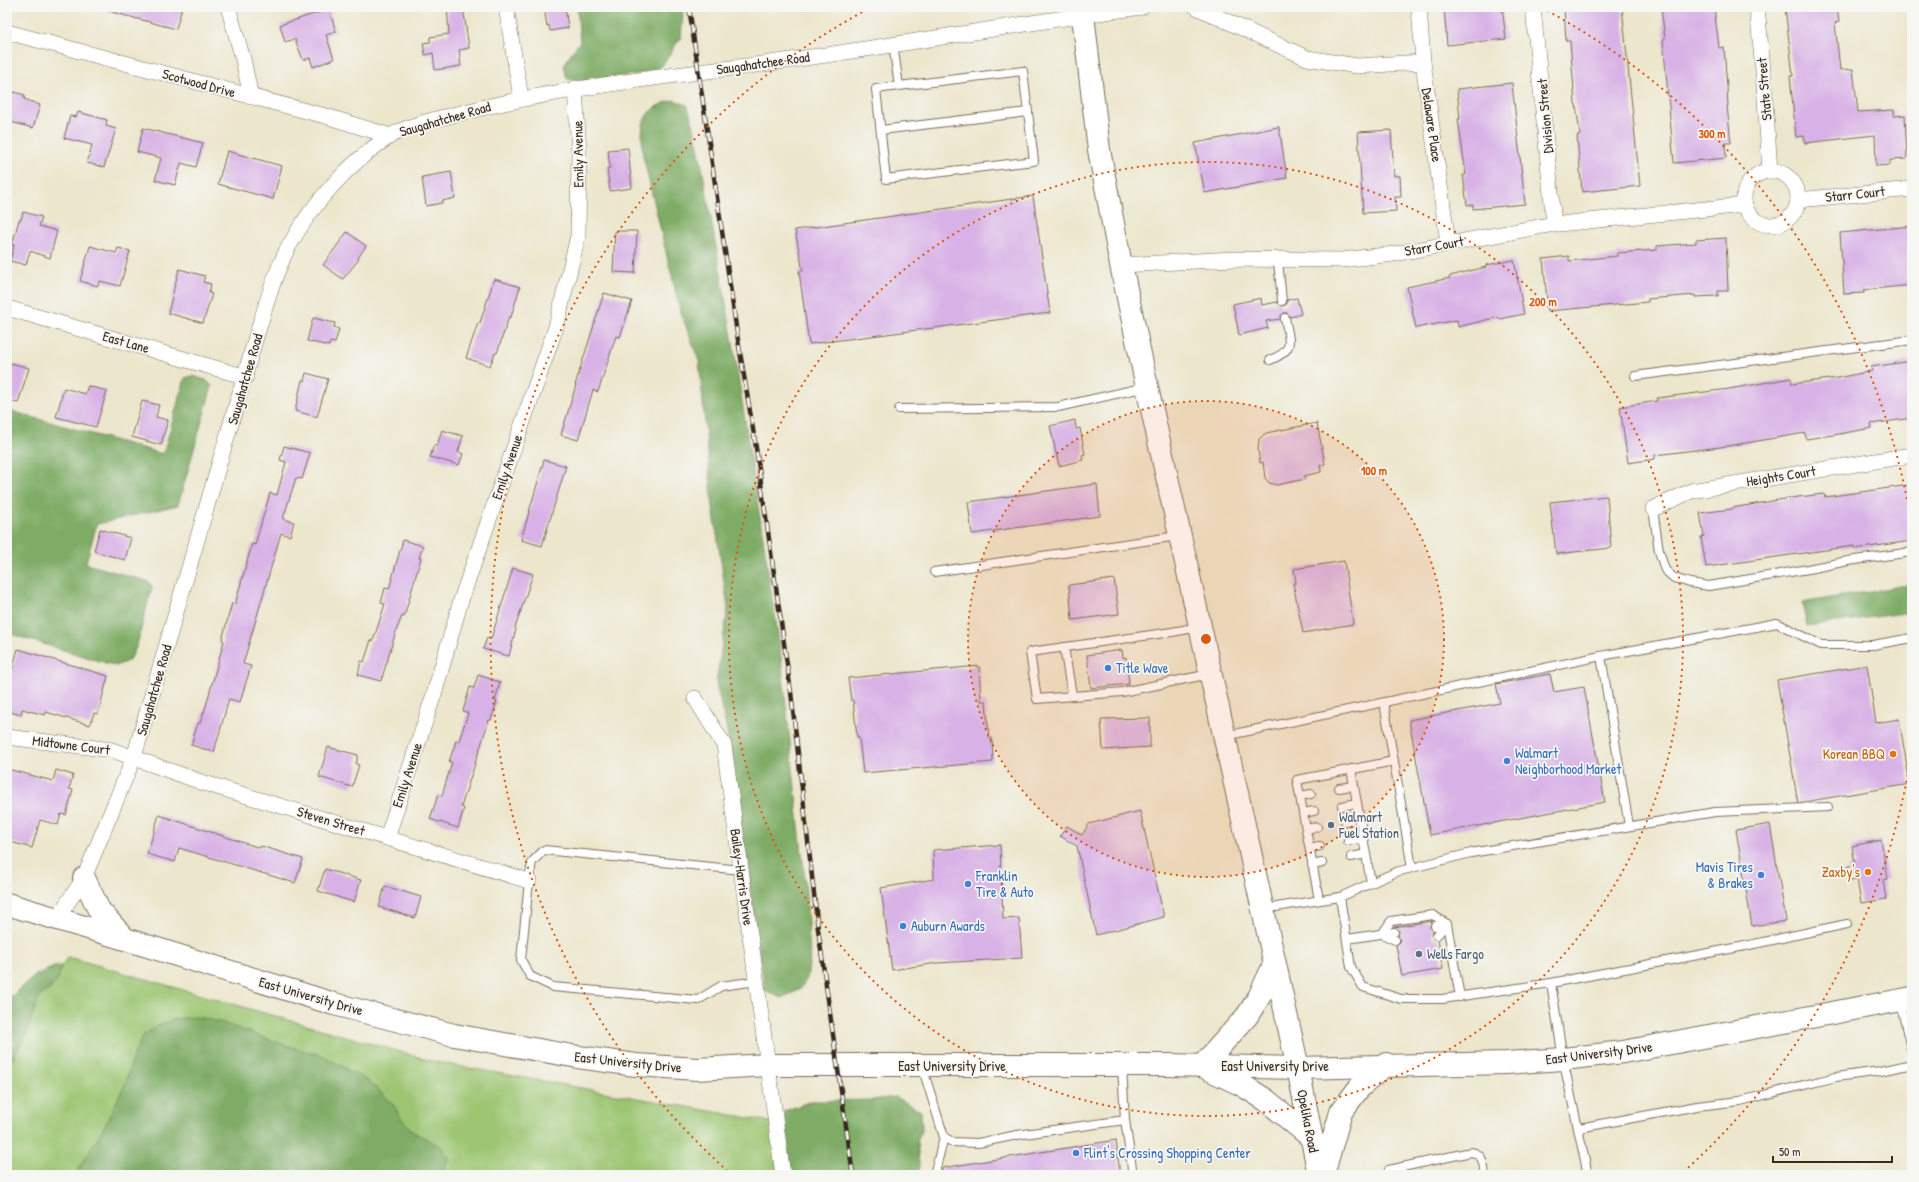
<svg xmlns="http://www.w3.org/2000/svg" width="1919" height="1182" font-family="'Patrick Hand',sans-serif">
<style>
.green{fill:#9dc673;stroke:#6c7848}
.forest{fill:#7eab65;stroke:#5c6a42}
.building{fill:#d8b2e6}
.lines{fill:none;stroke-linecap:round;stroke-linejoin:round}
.lane-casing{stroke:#796c5b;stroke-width:10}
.street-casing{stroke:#796c5b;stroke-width:16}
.secondary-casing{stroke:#796c5b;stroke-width:24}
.primary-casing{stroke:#796c5b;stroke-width:24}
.lane{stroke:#fff;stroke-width:8}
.street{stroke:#fff;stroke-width:15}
.secondary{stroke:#fff;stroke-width:22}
.primary{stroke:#fff;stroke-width:22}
.rail-casing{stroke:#3b2a1e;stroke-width:4.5}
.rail{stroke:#f6f6f2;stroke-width:3;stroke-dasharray:9;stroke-linecap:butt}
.ring{fill:none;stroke:#df570d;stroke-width:2;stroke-dasharray:2 4}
.shop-dot{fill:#3f7fe0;stroke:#f6f6f2;stroke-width:1.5}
.food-dot{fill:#e8710a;stroke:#f6f6f2;stroke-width:1.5}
.service-dot{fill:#5c6f8a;stroke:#f6f6f2;stroke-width:1.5}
.labels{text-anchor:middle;stroke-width:3.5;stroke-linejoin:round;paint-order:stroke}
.street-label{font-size:14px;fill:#3b2a1e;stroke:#f6f6f2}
.shop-label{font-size:14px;fill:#366cbe;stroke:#f6f6f2;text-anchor:start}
.food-label{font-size:14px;fill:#c56008;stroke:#f6f6f2;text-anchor:end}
.service-label{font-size:14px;fill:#4e5e75;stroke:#f6f6f2;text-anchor:start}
.centre{fill:#df570d;stroke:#f6f6f2;stroke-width:2}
.ring-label{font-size:12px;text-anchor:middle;font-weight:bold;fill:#df570d;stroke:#f6f6f2;stroke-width:3.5;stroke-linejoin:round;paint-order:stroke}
</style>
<rect width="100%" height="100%" fill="#f6f6f2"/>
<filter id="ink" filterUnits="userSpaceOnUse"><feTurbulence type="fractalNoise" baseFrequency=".025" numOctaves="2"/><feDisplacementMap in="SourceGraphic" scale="8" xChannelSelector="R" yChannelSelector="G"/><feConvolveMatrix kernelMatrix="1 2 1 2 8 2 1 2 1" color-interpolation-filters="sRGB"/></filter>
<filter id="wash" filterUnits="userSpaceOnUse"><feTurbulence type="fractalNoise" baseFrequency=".012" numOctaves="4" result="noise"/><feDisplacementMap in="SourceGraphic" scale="16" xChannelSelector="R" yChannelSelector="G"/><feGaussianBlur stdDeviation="0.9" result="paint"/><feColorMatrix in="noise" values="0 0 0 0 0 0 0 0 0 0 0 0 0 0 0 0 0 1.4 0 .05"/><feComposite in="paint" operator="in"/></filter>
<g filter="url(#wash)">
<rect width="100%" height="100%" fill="#ece6cc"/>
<path class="green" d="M68,957L436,1062L805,1128L812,1175H7V1027L39,996Z"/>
<g class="forest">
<path d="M577,7H681L683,15L681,37L661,67L644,73L585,81L567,79L564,66L571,53L580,42Z"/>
<path d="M674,100L687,105L694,127L700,156L732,337L780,648L806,891L810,957L807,979L799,990L781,998L765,990L727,731L716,683L728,608L713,508L699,361L680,310L643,156C641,125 639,109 674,100Z"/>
<path d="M192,376L206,380L212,386L178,505L97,524L86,562L90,565L143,580L149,582L152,587L137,645L130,660L116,666L7,633V410L163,454L185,378Z"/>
<path d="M1912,584V612L1807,626L1802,603Z"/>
<path d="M56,966H61L58,980L50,989L39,997L24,1039L7,1069V1000L36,975Z"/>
<path d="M196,1017L217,1021L288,1046L324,1056L371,1083L393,1104L401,1118L413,1132L439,1145L449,1157L442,1175H75L104,1127L125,1084L133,1057L143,1036L157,1026L175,1019Z"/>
<path d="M896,1097L921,1111L922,1130L917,1142L920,1175H789L784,1111L812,1101L872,1100Z"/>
</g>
<g id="blocks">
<g class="building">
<path d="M108,7H182L176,29L108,11Z"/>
<path d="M447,7H463L469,48L459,50L461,66L435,70L433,53L425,55L423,43L430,42V37L449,34Z"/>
<path d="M544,7H565L568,28L550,31L549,25L547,26Z"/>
<path d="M1444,7H1502L1506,39L1447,45Z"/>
<path d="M1564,7H1622L1640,186L1582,192L1577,136L1580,135L1576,104H1575L1570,41H1566Z"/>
<path d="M1661,7H1714L1719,48L1724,47L1727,87L1728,106H1727L1731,143H1725L1726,158L1674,163L1663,39H1665Z"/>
<path d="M1785,7H1837L1839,22L1835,23L1840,70L1853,69L1858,112L1894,110V116L1905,115L1907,159L1890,160V165L1876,166L1875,135L1805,143L1804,136L1796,137L1790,76H1793Z"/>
<path d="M329,9L336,32L326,35L334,59L313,67L310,58L303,60L295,39L285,42L280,25Z"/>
<path d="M1512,83L1525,204L1473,209V205H1467L1463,175H1466L1458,119H1460L1457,89Z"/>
<path d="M7,90L25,95L24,99L40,105L33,128L7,121Z"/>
<path d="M78,112L107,120L106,126L116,129L104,167L87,163L92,145L64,138L70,116L76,117Z"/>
<path d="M1279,127L1287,178L1205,193L1195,143Z"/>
<path d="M143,128L203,143L196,167L181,163L175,185L155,180L161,158L137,152Z"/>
<path d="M1391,130L1394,176H1400L1401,197H1395L1396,211L1363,213L1358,132Z"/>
<path d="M628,148L632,188L610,191L607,168H610L608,150Z"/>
<path d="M227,151L282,166L273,199L218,184Z"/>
<path d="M451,172L455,198L442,201V203L426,206L422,177Z"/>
<path d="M1033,196L1050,313L809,344L799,271H803L795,230Z"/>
<path d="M23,212L42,217L39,226L57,231L50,258L30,251L26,265L10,261L14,245H12L19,220H21Z"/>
<path d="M1912,226V285L1863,290L1864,293L1844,294L1840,233Z"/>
<path d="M615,231H637L635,273L613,272Z"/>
<path d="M347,232L366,246L358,258L359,259L343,279L323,265Z"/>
<path d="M1726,238L1728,291H1718V296L1695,297V295L1648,299V302L1548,311L1543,259L1569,256V261L1617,256V253L1657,250V246L1696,243V240Z"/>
<path d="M90,246L116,253L118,248L130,251L120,286L100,281L98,286L80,281Z"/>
<path d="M1514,260L1524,314L1499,319L1498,317L1458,327L1457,320L1416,328L1407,287L1450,278V276L1486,267V265Z"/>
<path d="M179,269L205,276L203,282L211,284L209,293L212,294L203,323L168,313Z"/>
<path d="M494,279L520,287L511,317H509L497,353H495L490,366L466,358L478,323H480Z"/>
<path d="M604,293L632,301L620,337L616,336L598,392L593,390L578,440L561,435L576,385H575Z"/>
<path d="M1261,298L1262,305L1277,302L1282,306L1287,304V300L1297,298L1301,314L1290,317L1287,313H1284L1280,319L1266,321L1268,328L1239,335L1233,304Z"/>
<path d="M313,318L335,323L334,327L339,329L335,343L330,342L329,346L307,341Z"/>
<path d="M1912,361V418L1871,424L1872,428L1833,435L1806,439L1805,433L1728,446L1655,455V459L1628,463L1620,407L1657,401V398L1729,389L1791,378L1792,384L1837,378L1872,371L1871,367Z"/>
<path d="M11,363L29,368L18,403L7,400V377Z"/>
<path d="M306,373L328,379L317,417L295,411L302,380L304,381Z"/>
<path d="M88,386L107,391L96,427L56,417L64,388L85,394Z"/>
<path d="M142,401L159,405L156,417L168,420L161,445L132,437Z"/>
<path d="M1075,420L1076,429L1080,428L1083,444L1085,454L1082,455L1083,460L1059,466L1050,426Z"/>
<path d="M1317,423L1325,464L1320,465L1321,472L1304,476L1305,479L1277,485L1269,483L1265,478L1263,462L1260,463L1258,450L1259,439L1266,433Z"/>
<path d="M442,430L463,436L458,452L463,454L459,465L430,457L434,445L437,446Z"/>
<path d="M284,446L310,453L302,479L296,478L283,519L294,522L290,536L281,533L243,664L251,666L240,702L229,699L214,752L191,745L198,723H200L205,709L224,641L222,640L232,603L235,604L252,544L255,545L270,493L277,495L286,462L280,460Z"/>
<path d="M544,460L566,466L542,546L521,540Z"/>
<path d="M1097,484L1100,516L972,534L968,502Z"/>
<path d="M1910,485L1912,541L1854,549V546L1706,567L1701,537L1704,536L1700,513L1732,509V508L1790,498L1824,494L1825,497Z"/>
<path d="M1607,496L1611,548L1556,554L1550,502Z"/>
<path d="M100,529L131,538L125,560L94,551Z"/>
<path d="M403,540L423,546L419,558H421L404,617L402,616L396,631L381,681L358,675L361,661L364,662L371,640L373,641L385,604L381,603L385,588L389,589Z"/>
<path d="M1344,561L1353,624L1303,633L1293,583H1296L1294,569Z"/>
<path d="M513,568L533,574L515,628L516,629L509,656L483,649L487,638L491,639Z"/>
<path d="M1114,579L1119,614L1072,620L1069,585Z"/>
<path d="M18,649L108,676L98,714L94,713L90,725L46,712L45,715L22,709L21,715L7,711V687Z"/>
<path d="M1122,650L1123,658L1126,657L1129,684L1091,688L1087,655Z"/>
<path d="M1867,665L1876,723L1899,719L1910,784L1798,803L1777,680Z"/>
<path d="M979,666L981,701H986L989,738H992L993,762L863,773L859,737H857L853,700L851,701L848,678Z"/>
<path d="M1550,674L1554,692L1584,687L1605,802L1430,835L1409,720L1500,703L1496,684Z"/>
<path d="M478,675L500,682L495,701H497L491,720H489L461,807L464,808L458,828L430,819L438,795L442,796L452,762H449L456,741H459L468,713L463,711L470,687L474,688Z"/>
<path d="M1150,718V747L1103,750L1101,719Z"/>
<path d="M328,747L358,755L356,764L359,765L352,787L319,777Z"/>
<path d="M7,769L53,781L56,770L73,775L69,789L73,790L66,815L61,814L58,825L40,820L32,848L7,841Z"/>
<path d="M1140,811L1164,917L1096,935L1077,846L1060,836L1067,826L1082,835L1089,824Z"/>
<path d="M159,815L260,848L261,846L303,859L295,883L179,848L175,862L147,854Z"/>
<path d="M1770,824L1786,921L1752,926L1736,830Z"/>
<path d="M1881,840L1888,879L1883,880L1886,899L1861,903L1857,879L1850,880L1848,866L1855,865L1852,846Z"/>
<path d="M1000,845L1003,919L1019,918L1022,958L937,963L892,970L881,888L934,879L933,850Z"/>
<path d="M325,869L361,880L354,902L318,891Z"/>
<path d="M385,886L421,897L415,918L379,907Z"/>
<path d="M1432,921L1430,927L1433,931L1432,936L1434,939L1438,940L1443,969L1402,976L1396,945L1400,942L1398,936L1399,931L1394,927Z"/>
<path d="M1116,1140L1120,1175H943L942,1168Z"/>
</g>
</g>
</g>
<g filter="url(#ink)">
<use href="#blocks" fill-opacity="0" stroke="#796c5b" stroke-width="1"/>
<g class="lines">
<g class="lane-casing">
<g id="lane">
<path d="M893,44L899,86L1023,71L1034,161L886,179L876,89L899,86"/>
<path d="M881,130L1028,112"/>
<path d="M1278,261L1282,301"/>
<path d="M1270,360C1296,350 1289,341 1285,318"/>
<path d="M1635,376L1912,340"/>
<path d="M899,409L1058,407L1146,387"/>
<path d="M1653,509L1659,551L1665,570L1674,578L1690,583L1709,586L1808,569L1848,561L1912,552"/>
<path d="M934,572L1178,536"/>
<path d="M1199,627L1172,632L1030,652L1037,699L1122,692L1210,674"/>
<path d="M1064,647L1072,695"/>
<path d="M1601,656L1629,826"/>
<path d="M1384,703L1412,868"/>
<path d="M1225,736L1601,656L1777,623L1821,645H1873L1912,638"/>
<path d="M1351,769L1371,883"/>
<path d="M1339,788L1354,786"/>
<path d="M1300,796L1311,794"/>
<path d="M1342,806L1357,803"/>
<path d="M1303,813L1314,811"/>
<path d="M1345,821L1360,819"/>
<path d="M1306,829L1317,827"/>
<path d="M1348,841L1363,838"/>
<path d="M1310,848L1320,846"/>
<path d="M1351,857L1366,854"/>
<path d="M1312,865L1322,863"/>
<path d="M741,870L544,850L532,862L529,881L521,960L530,976L553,987L698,1000L721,986L757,981"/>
<path d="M1340,897L1351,967L1363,987L1401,999H1442L1551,983L1563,1059L1588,1175"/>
<path d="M1319,900L1297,780L1394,761"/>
<path d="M1263,909L1340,897L1396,872L1471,853L1715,812L1828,807"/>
<path d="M1435,926L1447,924"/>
<path d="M1437,935L1447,924"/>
<path d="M1347,939L1394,932"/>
<path d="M1395,940L1382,934L1391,921L1433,915L1447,924L1460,997"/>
<path d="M1551,983L1740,947L1847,924"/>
<path d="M1900,1001L1912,1053"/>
<path d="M922,1066L944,1137L952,1142L978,1143L1017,1135L1125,1120"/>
<path d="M1122,1066L1125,1120L1133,1175"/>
<path d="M1579,1128L1697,1106L1740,1101L1836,1077L1881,1071L1912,1064"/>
<path d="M1389,1170L1471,1152C1484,1154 1483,1164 1485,1175"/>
<path d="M934,1175L944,1137"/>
</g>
</g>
<g class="street-casing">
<g id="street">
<path d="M228,7L243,59L251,97"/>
<path d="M506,7L521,98"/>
<path d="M1196,7L1307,58L1357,66L1423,62"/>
<path d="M1419,7L1423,62L1448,243"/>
<path d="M1533,7L1554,225"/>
<path d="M1757,7L1763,70L1770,171"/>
<path d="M7,32L329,117L390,136"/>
<circle cx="1771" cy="198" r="27"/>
<path d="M1798,200L1912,189"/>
<path d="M1121,265L1234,259L1342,260L1394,254L1549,225L1745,205"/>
<path d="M7,308L246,377"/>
<path d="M1653,509L1691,491L1912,455"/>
<path d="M695,698L724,745L783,1175"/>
<path d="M7,737L112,750L201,782L529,881"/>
<path d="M387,838L435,691L461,600L556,327L578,236L579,152L575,88"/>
<path d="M56,920L84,878L134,757L256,337C266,306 274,274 289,246C312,204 348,164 387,138C408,124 445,117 469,111C563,88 659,77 755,65C884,48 1013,24 1142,7"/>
</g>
</g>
<g class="secondary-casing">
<g id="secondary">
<path d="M84,878L99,910L125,939"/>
<path d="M7,904L125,939L334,1004L454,1035L578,1057L636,1065L697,1069L768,1065H1168L1298,1068"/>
</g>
</g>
<g class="primary-casing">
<g id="primary">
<path d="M1082,7L1099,150L1121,265L1147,387L1298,1068L1319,1175"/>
<path d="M1274,965L1259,997L1247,1016L1202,1066L1242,1085L1266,1100L1312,1138"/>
<path d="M1298,1068L1506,1063L1563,1059L1623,1052L1912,998"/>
<path d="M1323,1175L1341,1112L1359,1088L1386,1064"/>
</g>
</g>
<use href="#lane" class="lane"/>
<use href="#street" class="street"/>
<use href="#secondary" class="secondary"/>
<use href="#primary" class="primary"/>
<g class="rail-casing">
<path id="rail" d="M689,7L738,340L755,441L791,692L818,929L853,1175"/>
</g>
<use href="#rail" class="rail"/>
</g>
</g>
<circle cx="1206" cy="639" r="238" fill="#df570d" fill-opacity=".12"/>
<g class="ring">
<circle cx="1206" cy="639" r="238"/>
<circle cx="1206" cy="639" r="477"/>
<path d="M1911 757A715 715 0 0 1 1680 1175M732 1175A715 715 0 0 1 870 8M1542 8A715 715 0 0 1 1911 521"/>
</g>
<g class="shop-dot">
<circle cx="1108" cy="668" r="4"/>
<circle cx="1507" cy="761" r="4"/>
<circle cx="1761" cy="875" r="4"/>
<circle cx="968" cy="884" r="4"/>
<circle cx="903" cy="926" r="4"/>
<circle cx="1076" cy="1153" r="4"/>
</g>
<g class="food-dot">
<circle cx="1893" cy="754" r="4"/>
<circle cx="1868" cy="872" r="4"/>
</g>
<g class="service-dot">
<circle cx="1331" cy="825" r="4"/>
<circle cx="1419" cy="954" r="4"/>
</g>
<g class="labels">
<g class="street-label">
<text transform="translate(763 63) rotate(-8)" y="5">Saugahatchee Road</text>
<text transform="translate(199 83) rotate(15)" y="5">Scotwood Drive</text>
<text transform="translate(1764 89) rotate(-95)" y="5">State Street</text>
<text transform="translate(1545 116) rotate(-95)" y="5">Division Street</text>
<text transform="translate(445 119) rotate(-16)" y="5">Saugahatchee Road</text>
<text transform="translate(1432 125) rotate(82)" y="5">Delaware Place</text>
<text transform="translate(578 154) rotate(-91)" y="5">Emily Avenue</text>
<text transform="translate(1855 194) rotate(-6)" y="5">Starr Court</text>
<text transform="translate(1434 246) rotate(-10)" y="5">Starr Court</text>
<text transform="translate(126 342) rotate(16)" y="5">East Lane</text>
<text transform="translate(245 379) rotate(-74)" y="5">Saugahatchee Road</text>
<text transform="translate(507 467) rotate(-71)" y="5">Emily Avenue</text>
<text transform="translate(1781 476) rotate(-9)" y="5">Heights Court</text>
<text transform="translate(154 690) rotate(-74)" y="5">Saugahatchee Road</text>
<text transform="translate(71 745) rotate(7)" y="5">Midtowne Court</text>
<text transform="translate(407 775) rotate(-72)" y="5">Emily Avenue</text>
<text transform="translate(331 821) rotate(17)" y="5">Steven Street</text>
<text transform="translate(742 877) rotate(82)" y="5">Bailey-Harris Drive</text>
<text transform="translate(311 996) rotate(16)" y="5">East University Drive</text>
<text transform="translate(1599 1053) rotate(-7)" y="5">East University Drive</text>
<text transform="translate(628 1062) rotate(6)" y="5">East University Drive</text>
<text x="952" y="1071">East University Drive</text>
<text x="1275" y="1071">East University Drive</text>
<text transform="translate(1308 1121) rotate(79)" y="5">Opelika Road</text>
</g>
<g class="shop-label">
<text x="1116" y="673">Title Wave</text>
<text x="1515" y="758">Walmart<tspan x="1515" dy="16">Neighborhood Market</tspan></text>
<text x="1753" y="872" text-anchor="end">Mavis Tires<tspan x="1753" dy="16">&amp; Brakes</tspan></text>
<text x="976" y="881">Franklin<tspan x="976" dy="16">Tire &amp; Auto</tspan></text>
<text x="911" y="931">Auburn Awards</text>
<text x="1084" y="1158">Flint's Crossing Shopping Center</text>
</g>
<g class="food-label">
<text x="1885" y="759">Korean BBQ</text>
<text x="1860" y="877">Zaxby's</text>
</g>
<g class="service-label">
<text x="1339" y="822">Walmart<tspan x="1339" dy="16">Fuel Station</tspan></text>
<text x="1427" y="959">Wells Fargo</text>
</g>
</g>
<circle cx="1206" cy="639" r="6" class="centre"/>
<g class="ring-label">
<text x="1712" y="138">300 m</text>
<text x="1543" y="306">200 m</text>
<text x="1374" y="475">100 m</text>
</g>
<rect width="1919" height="1182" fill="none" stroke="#f6f6f2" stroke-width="24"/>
<path d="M1773 1156v6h119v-6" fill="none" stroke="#3b2a1e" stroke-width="2"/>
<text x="1779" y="1156" font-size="12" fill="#3b2a1e" stroke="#f6f6f2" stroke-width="3" paint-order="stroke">50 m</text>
</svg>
